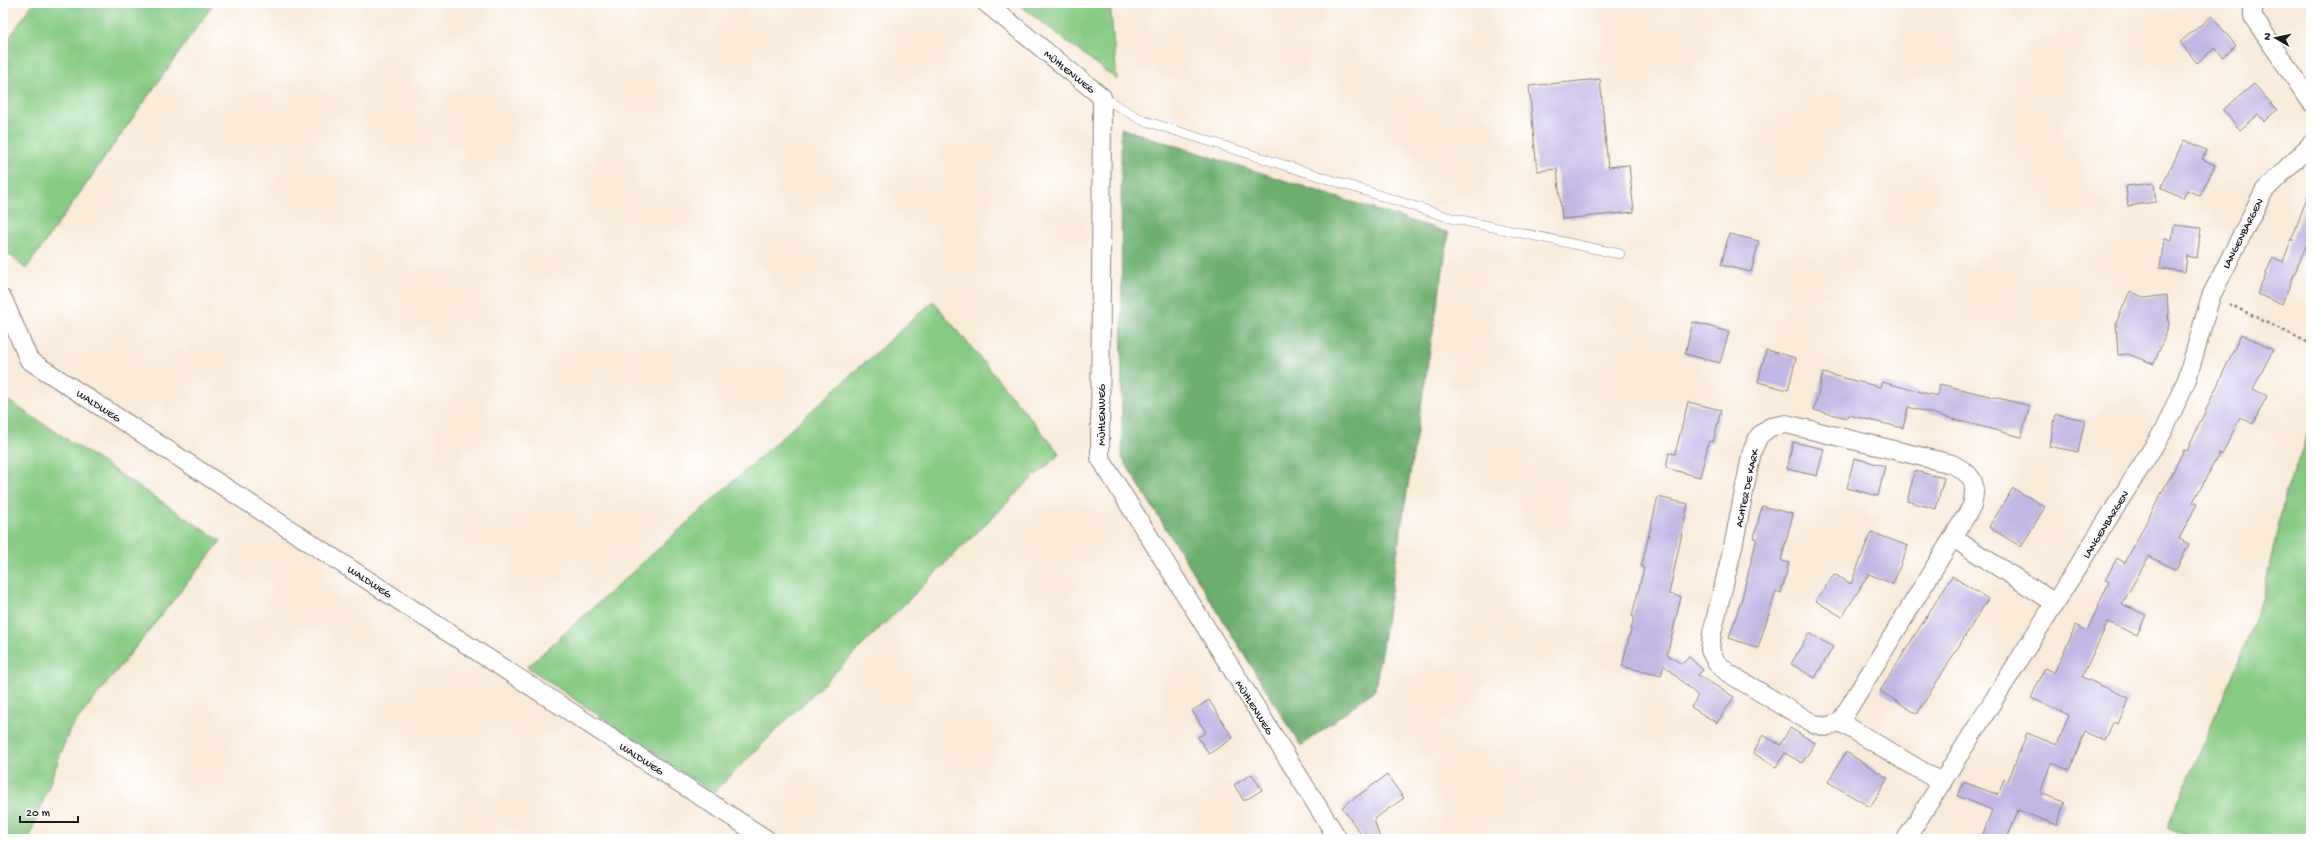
<svg xmlns="http://www.w3.org/2000/svg" width="2314" height="842" font-family="'Gochi Hand',sans-serif">
<style>
.green{fill:#85c982;stroke:#50724f}
.forest{fill:#6cad70;stroke:#446446}
.building{fill:#c2b6e3}
.lines{fill:none;stroke-linecap:round;stroke-linejoin:round}
.lane-casing{stroke:#8a837a;stroke-width:10}
.street-casing{stroke:#8a837a;stroke-width:20}
.path{stroke:#8a837a;stroke-width:2.5;stroke-dasharray:3 3;stroke-linecap:butt}
.lane{stroke:#fff;stroke-width:9}
.street{stroke:#fff;stroke-width:18}
.labels{text-anchor:middle;stroke-width:4;stroke-linejoin:round;paint-order:stroke}
.street-label{font-size:11px;fill:#1c1c1c;stroke:#fff}
</style>
<rect width="100%" height="100%" fill="#fff"/>
<filter id="ink" filterUnits="userSpaceOnUse"><feTurbulence type="fractalNoise" baseFrequency=".025" numOctaves="2"/><feDisplacementMap in="SourceGraphic" scale="8" xChannelSelector="R" yChannelSelector="G"/><feConvolveMatrix kernelMatrix="1 2 1 2 8 2 1 2 1" color-interpolation-filters="sRGB"/></filter>
<filter id="wash" filterUnits="userSpaceOnUse"><feTurbulence type="fractalNoise" baseFrequency=".012" numOctaves="4" result="noise"/><feDisplacementMap in="SourceGraphic" scale="16" xChannelSelector="R" yChannelSelector="G"/><feGaussianBlur stdDeviation="0.9" result="paint"/><feColorMatrix in="noise" values="0 0 0 0 0 0 0 0 0 0 0 0 0 0 0 0 0 1.4 0 .05"/><feComposite in="paint" operator="in"/></filter>
<g filter="url(#wash)">
<rect width="100%" height="100%" fill="#f9ead9"/>
<g class="green">
<path d="M33,3H214L26,269L3,249V47Z"/>
<path d="M1017,3H1110L1117,80Z"/>
<path d="M933,301L1060,454L1026,484L713,793L527,667Z"/>
<path d="M3,397L221,541L70,729L29,839H3Z"/>
<path d="M2311,424V839H2195L2167,827L2242,653L2262,599L2286,492Z"/>
</g>
<path class="forest" d="M1121,128L1449,233L1375,690L1301,746L1122,458Z"/>
<g id="blocks">
<g class="building">
<path d="M2212,16L2236,46L2223,57L2215,48L2197,63L2180,42Z"/>
<path d="M1600,79L1608,167L1629,165L1634,212L1562,219L1557,169L1537,171L1529,86Z"/>
<path d="M2254,84L2277,110L2264,121L2258,115L2240,130L2223,110Z"/>
<path d="M2184,140L2206,150L2202,159L2215,165L2200,196L2187,190L2183,199L2161,188Z"/>
<path d="M2154,183L2156,202L2128,206L2126,186Z"/>
<path d="M2309,192H2311V248L2306,246L2282,304L2257,294L2273,257L2283,262L2291,240H2294L2292,239Z"/>
<path d="M2174,225L2201,228L2197,258L2187,256L2185,272L2160,268L2164,239L2172,240Z"/>
<path d="M1729,234L1759,241L1751,272L1721,265Z"/>
<path d="M2130,291L2145,298L2167,295L2169,325L2154,364L2128,354L2118,355L2116,323Z"/>
<path d="M1693,322L1729,332L1720,363L1685,354Z"/>
<path d="M2241,334L2273,350L2253,389L2267,396L2253,424L2240,417L2222,455L2219,454L2193,502L2197,504L2179,539L2189,544L2176,570L2149,556L2122,604L2146,615L2137,635L2108,622L2082,677L2129,698L2118,724L2113,722L2105,741L2085,732L2070,770L2051,763L2040,793L2065,802L2056,825L2018,810L2007,839H1981L1992,810L1958,796L1964,782L1998,795L2004,779L2008,781L2027,733L2057,745L2069,715L2031,698L2045,668L2054,673L2076,625L2087,631L2109,582L2105,580L2117,558L2125,563L2184,450L2187,451Z"/>
<path d="M1766,350L1796,358L1788,390L1758,382Z"/>
<path d="M1823,373L1880,387L1882,382L1937,396L1940,384L2030,406L2021,437L1908,407L1903,428L1848,415L1847,418L1814,410Z"/>
<path d="M1688,402L1721,410L1713,442L1709,441L1700,477L1666,468L1669,453L1675,454Z"/>
<path d="M2056,414L2085,420L2078,452L2049,446Z"/>
<path d="M1793,442L1824,449L1817,476L1787,469Z"/>
<path d="M1854,458L1885,466L1878,496L1847,488Z"/>
<path d="M1915,471L1944,478L1936,509L1907,501Z"/>
<path d="M2013,488L2045,507L2021,547L1989,527Z"/>
<path d="M1658,497L1688,504L1669,594L1681,597L1667,655L1682,664L1689,657L1703,670L1698,675L1734,697L1717,723L1691,707L1698,696L1664,665L1661,676L1622,666L1634,617L1632,616L1644,568L1641,567Z"/>
<path d="M1762,506L1793,514L1781,561L1789,563L1781,593L1776,591L1758,648L1729,638L1742,598L1757,538H1754Z"/>
<path d="M1871,532L1908,546L1893,584L1869,574L1842,617L1816,601L1834,574L1851,584Z"/>
<path d="M1952,576L1988,599L1917,714L1880,691Z"/>
<path d="M1809,633L1833,647L1815,678L1791,664Z"/>
<path d="M1209,700L1233,738L1209,754L1198,737L1206,732L1192,711Z"/>
<path d="M1790,728L1815,743L1802,763L1785,753L1776,767L1753,753L1763,735L1780,745Z"/>
<path d="M1846,752L1888,778L1870,807L1828,782Z"/>
<path d="M1252,774L1262,790L1244,801L1234,785Z"/>
<path d="M1387,775L1404,798L1374,819L1380,839H1364L1342,807Z"/>
</g>
</g>
</g>
<g filter="url(#ink)">
<use href="#blocks" fill-opacity="0" stroke="#8a837a" stroke-width="1"/>
<g class="lines">
<g class="lane-casing">
<path id="lane" d="M1102,97L1142,120L1451,218L1620,254"/>
</g>
<g class="street-casing">
<g id="street">
<path d="M986,3L1102,97L1100,458L1338,839"/>
<path d="M2253,3V17L2311,102"/>
<path d="M3,299L29,360L766,839"/>
<path d="M1786,424L1952,464C1974,476 1977,481 1972,506L1840,722L1825,727L1812,723L1728,673L1716,662L1710,650L1712,633L1733,547L1752,451L1759,436L1770,427Z"/>
<path d="M1953,538L2055,603"/>
<path d="M1840,722L1942,783"/>
<path d="M1906,839L2164,430L2187,379L2211,296L2264,191L2311,144"/>
</g>
</g>
<path class="path" d="M2229,304L2311,344"/>
<use href="#lane" class="lane"/>
<use href="#street" class="street"/>
</g>
</g>
<g class="labels">
<g class="street-label">
<text transform="translate(1070 71) rotate(39)" y="4">MÜHLENWEG</text>
<text transform="translate(2242 233) rotate(-63)" y="4">LANGENBARGEN</text>
<text transform="translate(99 405) rotate(33)" y="4">WALDWEG</text>
<text transform="translate(1101 415) rotate(-90)" y="4">MÜHLENWEG</text>
<text transform="translate(1746 488) rotate(-78)" y="4">ACHTER DE KARK</text>
<text transform="translate(2105 524) rotate(-58)" y="4">LANGENBARGEN</text>
<text transform="translate(370 581) rotate(33)" y="4">WALDWEG</text>
<text transform="translate(1255 707) rotate(58)" y="4">MÜHLENWEG</text>
<text transform="translate(642 758) rotate(33)" y="4">WALDWEG</text>
</g>
</g>
<rect width="2314" height="842" fill="none" stroke="#fff" stroke-width="16"/>
<g transform="translate(2276 38) rotate(279)" stroke="#ffffff" stroke-width="3" paint-order="stroke">
<path d="M0-3L7 15L0 10L-7 15Z" fill="#1c1c1c"/>
<text y="-6" font-size="11" font-weight="bold" text-anchor="middle" fill="#1c1c1c">N</text>
</g>
<path d="M20 816v6h58v-6" fill="none" stroke="#1c1c1c" stroke-width="2"/>
<text x="26" y="816" font-size="12" fill="#1c1c1c" stroke="#ffffff" stroke-width="3" paint-order="stroke">20 m</text>
</svg>
